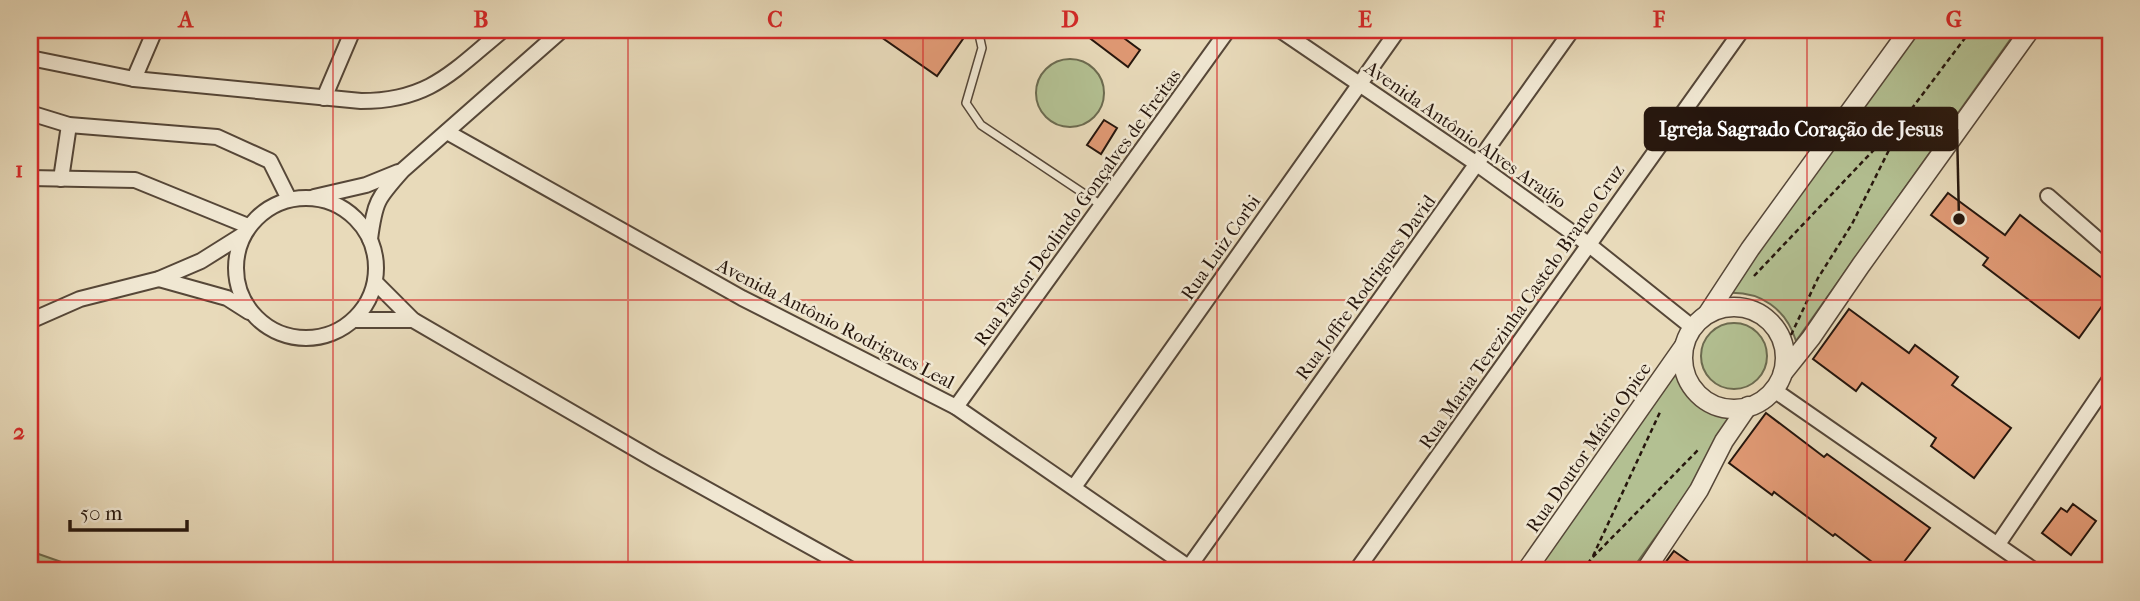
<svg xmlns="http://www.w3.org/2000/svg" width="2140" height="601" font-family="'IM FELL French Canon',serif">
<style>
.green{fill:#b3c092;stroke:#6c6b50;stroke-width:2}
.building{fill:#e09974;stroke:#26160d;stroke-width:2}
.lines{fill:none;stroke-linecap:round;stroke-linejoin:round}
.service-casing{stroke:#564738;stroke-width:10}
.minor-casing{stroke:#564738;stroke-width:18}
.tertiary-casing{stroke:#564738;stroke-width:21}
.path{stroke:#26160d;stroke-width:2.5;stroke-dasharray:5 3.5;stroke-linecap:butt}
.service{stroke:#f0e7d2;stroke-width:7}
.minor{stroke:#f0e7d2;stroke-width:14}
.tertiary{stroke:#f0e7d2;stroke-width:18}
.grid{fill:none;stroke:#d62828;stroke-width:2;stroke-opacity:0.55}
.labels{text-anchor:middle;stroke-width:5;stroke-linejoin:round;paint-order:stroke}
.street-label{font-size:19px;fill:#26160d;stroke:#f0e7d2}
.leader{fill:none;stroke:#26160d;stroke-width:2.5}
.callout-dot{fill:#26160d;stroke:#f0e7d2;stroke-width:2.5}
.callout{fill:#26160d;stroke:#26160d;stroke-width:2.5}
.callout-label{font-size:21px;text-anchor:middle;font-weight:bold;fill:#fff}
.neatline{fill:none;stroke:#d62828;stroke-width:2.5}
.grid-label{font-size:23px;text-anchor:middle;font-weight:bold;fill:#d62828}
</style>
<rect width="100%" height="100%" fill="#e8daba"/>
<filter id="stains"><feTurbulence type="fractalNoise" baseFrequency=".00286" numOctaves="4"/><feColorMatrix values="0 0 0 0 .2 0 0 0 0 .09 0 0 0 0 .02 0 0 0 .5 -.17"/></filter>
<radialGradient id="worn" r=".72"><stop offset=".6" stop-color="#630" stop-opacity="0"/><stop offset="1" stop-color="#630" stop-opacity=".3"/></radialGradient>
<g class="green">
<path d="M1919,30H2017L1796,341C1786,309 1761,291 1727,293Z"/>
<circle cx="1070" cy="93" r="34"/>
<circle cx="1734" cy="356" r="33"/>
<path d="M1676,367C1684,400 1709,419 1743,416L1631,571H1535Z"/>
<path d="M30,551L87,571H30Z"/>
</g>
<g class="building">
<path d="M871,30H955L965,36L937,76Z"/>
<path d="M1079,30H1113L1140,50L1128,67Z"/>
<path d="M1104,120L1117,128L1101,154L1087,145Z"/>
<path d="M1948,193L2005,235L2020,215L2110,284V295L2079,338L1983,265L1988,258L1931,215Z"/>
<path d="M1849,309L1909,353L1915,345L1958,377L1952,385L2011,428L1974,478L1931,446L1936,438L1862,383L1856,391L1813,359Z"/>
<path d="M1766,413L1824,457L1827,454L1930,528L1897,571H1884L1835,534L1833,536L1774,492L1772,495L1729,463Z"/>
<path d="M2073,504L2096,521L2071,555L2042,533L2061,508L2067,512Z"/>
<path d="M1674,551L1702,571H1659Z"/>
</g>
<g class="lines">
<g class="service-casing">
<path id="service" d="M978,30L982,48L966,103L981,125L1101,205"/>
</g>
<g class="minor-casing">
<g id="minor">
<path d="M1280,30L1477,164L1588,244L1692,327"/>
<path d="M30,58L134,79L361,101C430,101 453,71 503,30"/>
<path d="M134,79L155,30"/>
<path d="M324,98L353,30"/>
<path d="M30,113L69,125L217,137L270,161L289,199"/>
<path d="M447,132L742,298L956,407L1194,571"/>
<path d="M30,178L135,180L248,226"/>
<path d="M61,179L69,125"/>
<path d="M2048,196L2110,250"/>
<path d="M314,197L366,185L398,172"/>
<circle cx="306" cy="268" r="70"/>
<path d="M370,239C375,201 377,199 403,170L562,30"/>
<path d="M159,279L227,298L249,312"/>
<path d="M375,282L413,320L656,461L854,571"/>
<path d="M354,320H413"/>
<path d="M30,321L80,299L159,279L201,261L244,234"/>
<path d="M1774,390L2035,571"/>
<path d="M956,407L1228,30"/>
<path d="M1074,487L1398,30"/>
<path d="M1998,544L2110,379"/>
<path d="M1189,567L1572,30"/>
<path d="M1356,571L1742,30"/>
</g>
</g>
<g class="tertiary-casing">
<g id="tertiary">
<circle cx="1734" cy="358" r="51"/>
<path d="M1708,313L1750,249L1909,30"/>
<path d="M1783,373L1811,338L1861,265L2030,30"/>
<path d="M1526,571L1684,346"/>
<path d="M1645,571L1699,490L1724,441L1748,406"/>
</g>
</g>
<g class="path">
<path d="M1754,276L1907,115L1971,30"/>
<path d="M1791,335L1818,278L1852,224L1905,118"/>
<path d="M1593,556L1661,410"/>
<path d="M1583,571L1591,559L1700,448"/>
</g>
<use href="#service" class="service"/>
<use href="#minor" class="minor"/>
<use href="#tertiary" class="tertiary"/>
</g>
<path class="grid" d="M333,30V571M628,30V571M923,30V571M1217,30V571M1512,30V571M1807,30V571M30,300H2110"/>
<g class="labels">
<g class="street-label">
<text transform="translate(1466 134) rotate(35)" y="7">Avenida Antônio Alves Araújo</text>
<text transform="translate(1077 207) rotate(-54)" y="7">Rua Pastor Deolindo Gonçalves de Freitas</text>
<text transform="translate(1220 247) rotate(-55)" y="7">Rua Luiz Corbi</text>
<text transform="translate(1365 287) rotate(-54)" y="7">Rua Joffre Rodrigues David</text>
<text transform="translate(1521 306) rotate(-55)" y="7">Rua Maria Terezinha Castelo Branco Cruz</text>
<text transform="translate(836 323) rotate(27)" y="7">Avenida Antônio Rodrigues Leal</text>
<text transform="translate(1588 447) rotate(-55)" y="7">Rua Doutor Mário Opice</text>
</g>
</g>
<path class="leader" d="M1959 219L1957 129"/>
<circle class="callout-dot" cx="1959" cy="219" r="7"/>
<rect class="callout" x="1645" y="108" width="312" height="42" rx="7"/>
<g class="callout-label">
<text x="1801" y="136">Igreja Sagrado Coração de Jesus</text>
</g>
<rect width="2140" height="601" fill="none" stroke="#e8daba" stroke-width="77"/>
<path d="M70 520v10h117v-10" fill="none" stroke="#26160d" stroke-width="3.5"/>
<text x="80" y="520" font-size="21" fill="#26160d" stroke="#f0e7d2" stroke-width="5" paint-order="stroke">50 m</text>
<rect x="38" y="38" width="2064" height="524" class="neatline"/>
<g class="grid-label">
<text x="186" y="27">A</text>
<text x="481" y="27">B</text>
<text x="775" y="27">C</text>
<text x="1070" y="27">D</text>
<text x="1365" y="27">E</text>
<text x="1659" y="27">F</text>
<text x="1954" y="27">G</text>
<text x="19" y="177">1</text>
<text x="19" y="439">2</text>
</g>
<rect width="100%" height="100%" filter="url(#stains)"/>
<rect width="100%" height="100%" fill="url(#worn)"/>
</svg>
